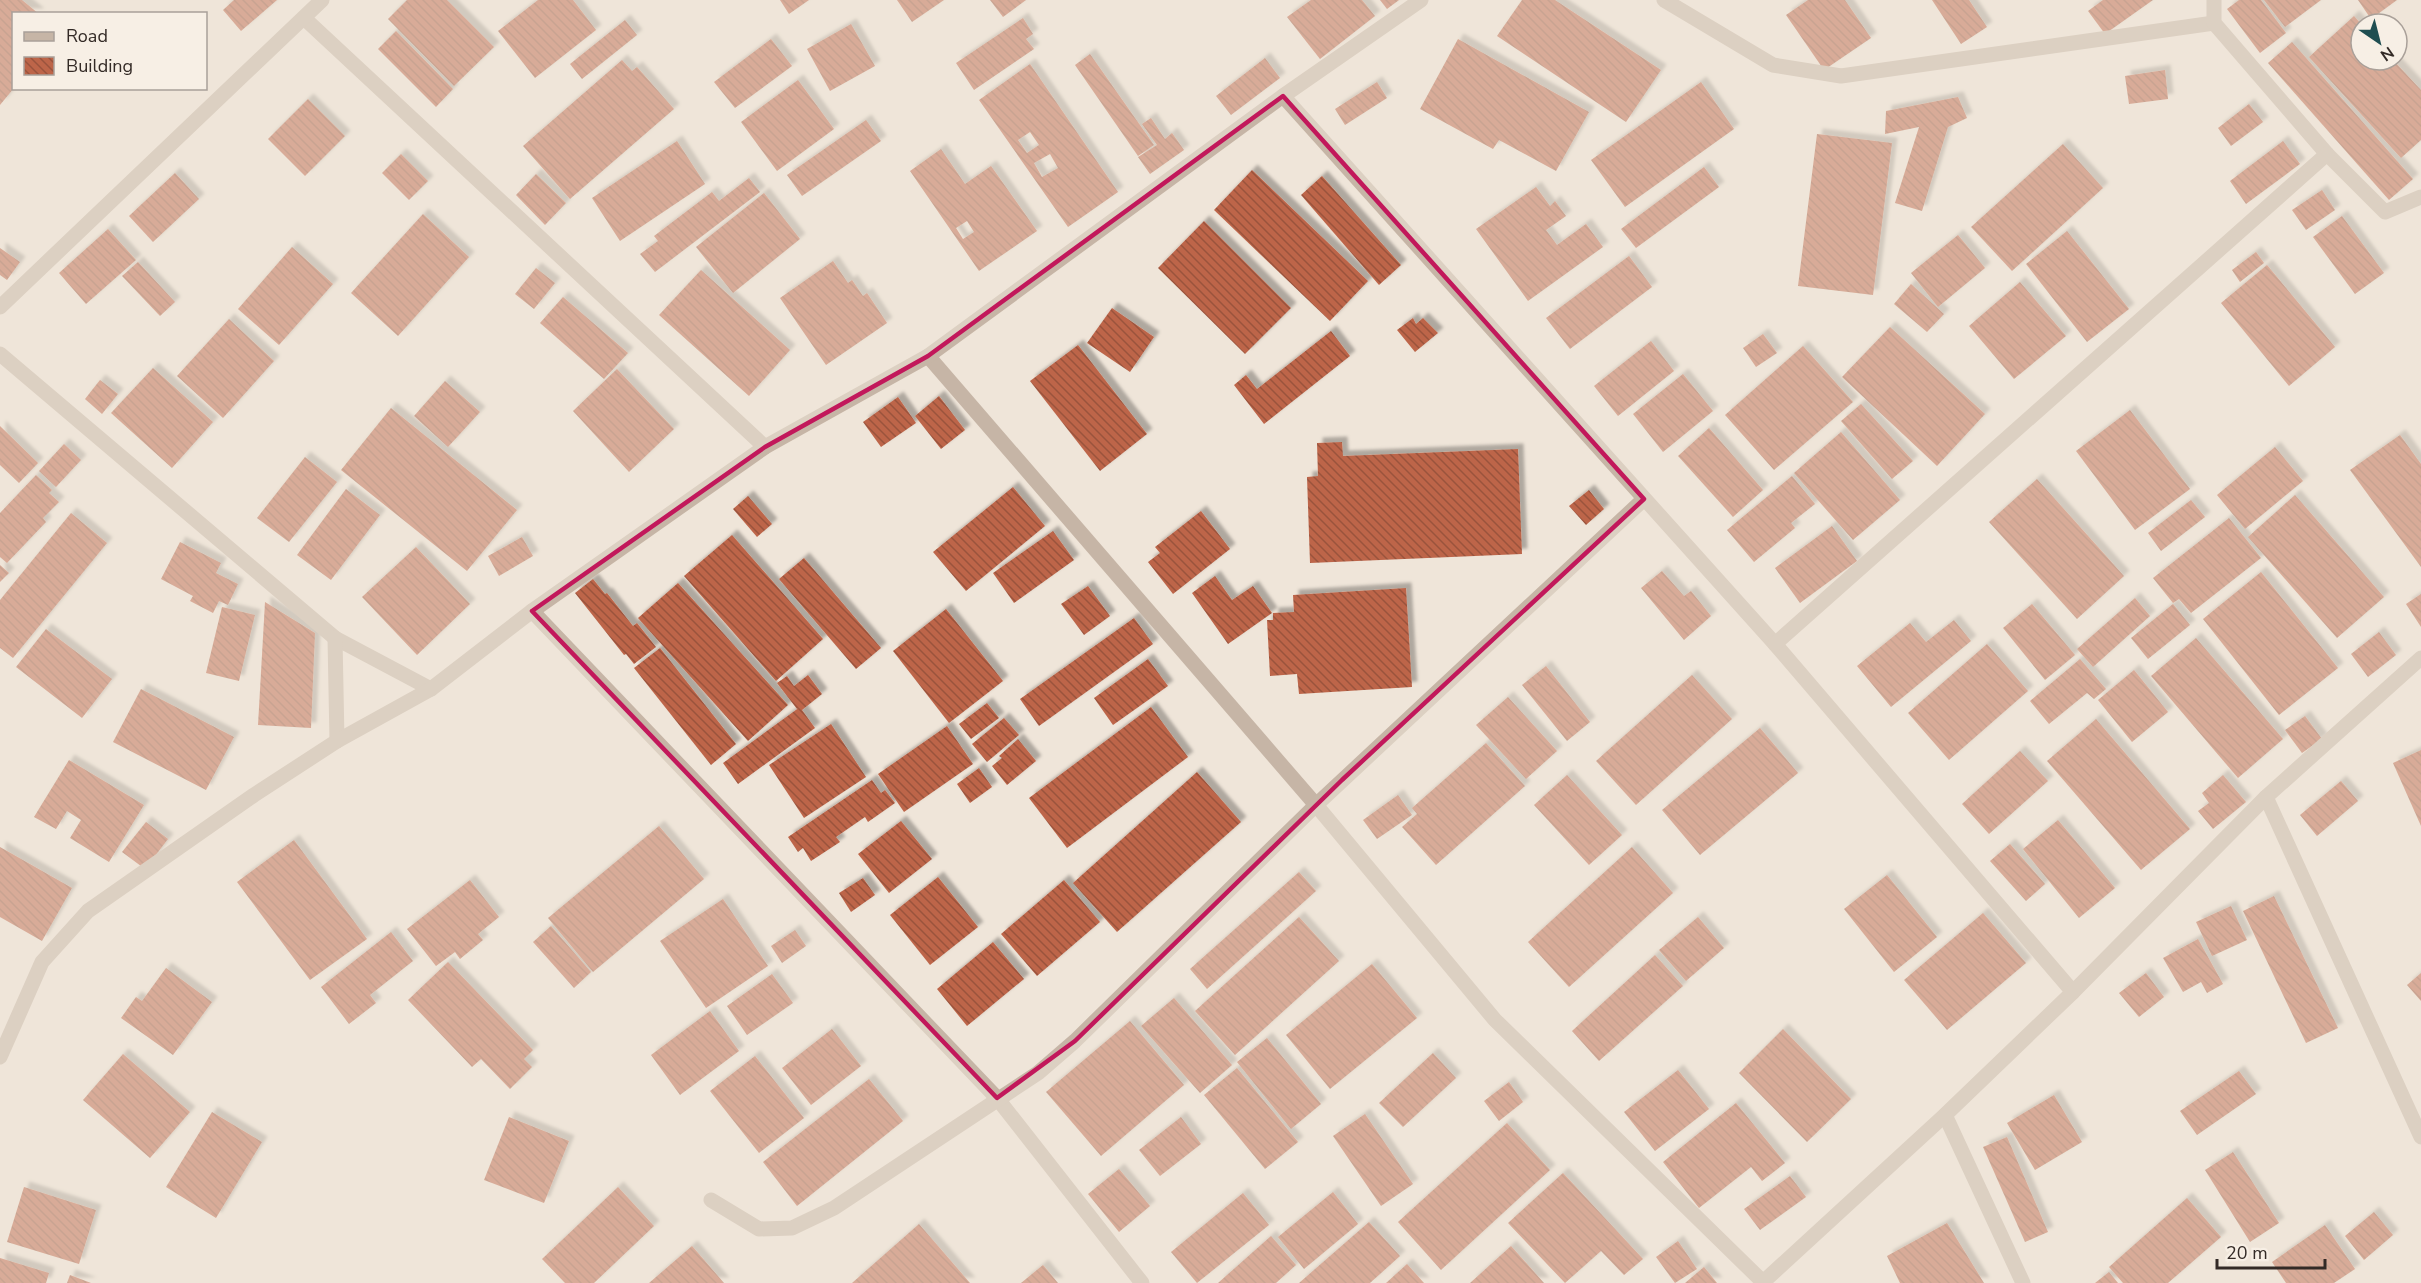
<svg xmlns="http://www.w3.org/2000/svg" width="2421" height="1283" font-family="'Nunito Sans',sans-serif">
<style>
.building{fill:url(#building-back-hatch);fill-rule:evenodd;filter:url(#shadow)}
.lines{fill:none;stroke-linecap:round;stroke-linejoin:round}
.minor{stroke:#c6b5a6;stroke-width:15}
.marked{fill:none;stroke:#c2185b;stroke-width:4.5;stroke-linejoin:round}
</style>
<defs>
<pattern id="building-back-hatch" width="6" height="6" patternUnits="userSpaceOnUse" patternTransform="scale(1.5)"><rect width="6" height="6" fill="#bd6549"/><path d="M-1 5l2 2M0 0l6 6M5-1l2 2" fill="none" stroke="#9a533d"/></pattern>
<filter id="shadow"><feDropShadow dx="5.5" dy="-5.5" stdDeviation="1.5" flood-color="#0004"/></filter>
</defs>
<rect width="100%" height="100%" fill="#efe5d9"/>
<g class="building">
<path d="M0,0H22L39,14H14V88L0,105Z"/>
<path d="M234,0H277L241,31L223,10Z"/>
<path d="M407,0H447L494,47L454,86L388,19Z"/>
<path d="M538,0H573L596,30L535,78L498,31Z"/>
<path d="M780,0H809L789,14Z"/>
<path d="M897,0H944L912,22Z"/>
<path d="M990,0H1026L1003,17Z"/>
<path d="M1311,0H1362L1375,16L1320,59L1287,17Z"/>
<path d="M1380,0H1399L1387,9Z"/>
<path d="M1522,0H1555L1661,70L1626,122L1497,36Z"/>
<path d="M1808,0H1845L1871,38L1824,70L1786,15Z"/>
<path d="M1932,0H1969L1987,27L1961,44Z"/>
<path d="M2103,0H2153L2105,34L2088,11Z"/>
<path d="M2239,0H2261L2286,33L2260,53L2227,9Z"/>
<path d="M2264,0H2321L2285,27Z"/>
<path d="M2358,0H2397L2371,19Z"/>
<path d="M2354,16L2361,24V60H2393L2421,90V140L2401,158L2309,57Z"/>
<path d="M1023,18L1033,34L1026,39L1034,49L974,90L956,63Z"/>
<path d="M625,20L637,35L582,79L570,64Z"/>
<path d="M851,24L875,66L830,91L807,49Z"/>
<path d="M396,31L453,89L436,107L378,49Z"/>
<path d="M771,39L792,66L735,108L714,82Z"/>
<path d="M1458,39L1589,112L1556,171L1499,140L1493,149L1420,109Z"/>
<path d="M2292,42L2413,179L2389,200L2268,63Z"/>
<path d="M1090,54L1154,145L1138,156L1075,65Z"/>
<path d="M1265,58L1280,78L1231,115L1216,96Z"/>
<path d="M622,60L632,71L637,67L674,109L570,199L523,146Z"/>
<path d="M1030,64L1118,192L1068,227L979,100ZM1030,132L1039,145L1027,153L1018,140ZM1050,154L1058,168L1042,177L1034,163Z"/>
<path d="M2165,70L2168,99L2129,104L2125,76Z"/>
<path d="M798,80L834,129L777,171L741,122Z"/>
<path d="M1377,82L1387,98L1345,125L1335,109Z"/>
<path d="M1701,82L1734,129L1625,207L1591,160Z"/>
<path d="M1958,97L1967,118L1948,127L1922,211L1895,203L1919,127L1885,134L1886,111Z"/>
<path d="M308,99L345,136L305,176L268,139Z"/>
<path d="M2249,104L2263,122L2231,146L2218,128Z"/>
<path d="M1151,118L1165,139L1172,133L1184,150L1150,174L1138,157L1157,145L1142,124Z"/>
<path d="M866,120L881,141L802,196L787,175Z"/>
<path d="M1817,134L1892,143L1873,295L1798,286Z"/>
<path d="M677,141L705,184L620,241L592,198Z"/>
<path d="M2283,141L2300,164L2246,204L2230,181Z"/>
<path d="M2063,144L2103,188L2012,271L1971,227Z"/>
<path d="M941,149L965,184L991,166L1037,231L979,271L910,171ZM967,221L974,232L963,239L956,228Z"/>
<path d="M401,154L428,181L409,200L382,173Z"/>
<path d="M1704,167L1719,187L1636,248L1621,229Z"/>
<path d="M1252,170L1368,281L1330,321L1214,210Z"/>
<path d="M175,173L199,199L153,242L129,216Z"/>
<path d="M536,174L566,203L545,225L516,195Z"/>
<path d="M1322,176L1401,265L1379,285L1301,195Z"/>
<path d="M749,178L760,192L655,272L640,254L658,241L654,236L712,192L719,201Z"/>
<path d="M1536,187L1550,206L1555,201L1566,216L1546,230L1557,245L1586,224L1603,247L1528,301L1476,229Z"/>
<path d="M2322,190L2335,210L2306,230L2292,210Z"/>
<path d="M764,193L800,239L733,293L696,247Z"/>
<path d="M423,214L469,257L398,336L351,293Z"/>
<path d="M2342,216L2384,273L2355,294L2313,237Z"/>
<path d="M1204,221L1291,308L1245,354L1158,268Z"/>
<path d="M108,229L136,260L86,304L59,273Z"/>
<path d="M2067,231L2129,309L2087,342L2026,264Z"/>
<path d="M1958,235L1985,268L1938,307L1911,273Z"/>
<path d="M292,247L333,284L279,345L238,309Z"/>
<path d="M0,248L20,262L7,280L0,275Z"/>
<path d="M2256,252L2264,263L2240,282L2232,270Z"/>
<path d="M1629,256L1652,287L1570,349L1546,318Z"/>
<path d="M833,261L848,283L852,280L863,296L867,293L887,323L826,365L780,298Z"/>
<path d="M138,262L175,302L160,316L122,276Z"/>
<path d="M2267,265L2335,347L2289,386L2221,303Z"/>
<path d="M536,268L555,283L534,309L515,294Z"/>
<path d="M701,270L790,350L749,396L659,315Z"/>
<path d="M2020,282L2066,336L2014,379L1969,326Z"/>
<path d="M1911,284L1944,314L1927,332L1894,304Z"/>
<path d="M563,297L628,353L604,379L540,323Z"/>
<path d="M1112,308L1154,337L1130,372L1087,343Z"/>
<path d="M1413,318L1416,324L1423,318L1438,333L1415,352L1397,330Z"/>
<path d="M229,319L274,361L223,418L177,376Z"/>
<path d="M1890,327L1985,414L1937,466L1842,377Z"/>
<path d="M1331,331L1350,356L1264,424L1234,385L1246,375L1257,389Z"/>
<path d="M1763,334L1777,353L1756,367L1743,348Z"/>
<path d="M1651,341L1674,371L1618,416L1594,386Z"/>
<path d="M1078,345L1147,434L1100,471L1030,381Z"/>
<path d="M1803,346L1853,402L1774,470L1725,415Z"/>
<path d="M153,368L213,422L172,468L111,413Z"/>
<path d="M617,369L674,429L629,472L573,411Z"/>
<path d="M1683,374L1713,411L1663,452L1633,414Z"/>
<path d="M100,380L118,394L102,414L85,399Z"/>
<path d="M445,381L480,412L448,447L414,416Z"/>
<path d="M939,396L965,430L941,449L915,416Z"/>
<path d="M898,397L916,423L881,447L863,422Z"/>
<path d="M1861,404L1913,461L1892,479L1841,421Z"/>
<path d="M391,408L517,510L467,571L341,470Z"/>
<path d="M2130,410L2190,489L2135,530L2076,451Z"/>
<path d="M0,426L38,463L19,483L0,465Z"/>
<path d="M1709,428L1763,490L1733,517L1678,456Z"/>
<path d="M1841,432L1900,500L1853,540L1794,473Z"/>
<path d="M2400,435L2421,464V567L2350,470Z"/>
<path d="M1342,442L1343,456L1518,449L1522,554L1310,563L1307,477L1318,476L1317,443Z"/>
<path d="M64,444L81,460L56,487L39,471Z"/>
<path d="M2275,447L2303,481L2245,529L2217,495Z"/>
<path d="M305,457L337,482L289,542L257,518Z"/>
<path d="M36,475L52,490L49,493L59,502L43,518L46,522L7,563L0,557V513Z"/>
<path d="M1792,476L1815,504L1791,523L1795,528L1754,562L1727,530Z"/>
<path d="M2037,479L2124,576L2077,619L1989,522Z"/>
<path d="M1013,487L1045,526L966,591L933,552Z"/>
<path d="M346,489L380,515L331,580L297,555Z"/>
<path d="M1589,490L1604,509L1586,525L1569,506Z"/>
<path d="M2295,495L2384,597L2337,638L2248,537Z"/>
<path d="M748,496L772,524L757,537L733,509Z"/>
<path d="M2191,500L2205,517L2161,551L2148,533Z"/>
<path d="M1201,511L1230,549L1173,594L1148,562L1160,553L1155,547Z"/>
<path d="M71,513L107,543L13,658L0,648V600Z"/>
<path d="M2229,518L2261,558L2191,613L2179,599L2173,603L2153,578Z"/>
<path d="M1832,526L1857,561L1800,603L1775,568Z"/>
<path d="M1053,531L1074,560L1014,603L993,573Z"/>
<path d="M732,535L823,639L776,681L684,576Z"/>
<path d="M522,537L533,556L499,576L488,556Z"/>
<path d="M180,542L221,563L216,573L238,584L228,605L219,601L213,613L190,601L193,596L161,579Z"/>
<path d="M416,547L470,604L417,655L362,597Z"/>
<path d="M804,558L881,648L856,669L779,579Z"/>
<path d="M0,565L9,573L0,582Z"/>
<path d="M1662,571L1684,596L1691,591L1711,616L1684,640L1641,588Z"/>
<path d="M2261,572L2338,668L2279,715L2203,619Z"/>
<path d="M1215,576L1232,600L1253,586L1272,613L1228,644L1192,593Z"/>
<path d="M593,579L605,594L607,593L633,626L637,623L656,647L634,664L626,654L624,655L575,593Z"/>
<path d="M678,583L788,705L748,741L638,618Z"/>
<path d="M1088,586L1110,616L1084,635L1061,604Z"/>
<path d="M1406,588L1412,687L1299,694L1297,674L1270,676L1267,620H1273V613L1294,612L1293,595Z"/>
<path d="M2421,594V627L2406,604Z"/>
<path d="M2135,598L2150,616L2093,667L2077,649Z"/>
<path d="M265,602L315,633L311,728L258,725Z"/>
<path d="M2032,604L2075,655L2045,680L2003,628Z"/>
<path d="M2173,604L2190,625L2148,659L2131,638Z"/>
<path d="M222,607L255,615L239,681L206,673Z"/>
<path d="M946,609L1003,681L949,723L893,651Z"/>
<path d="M1134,618L1153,644L1039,726L1020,699Z"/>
<path d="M1954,620L1971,641L1891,707L1857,666L1910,623L1926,642Z"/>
<path d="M46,629L112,679L82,718L16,667Z"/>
<path d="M2379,632L2396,655L2368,677L2351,654Z"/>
<path d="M2196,638L2283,739L2238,778L2151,676Z"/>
<path d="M1987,644L2028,691L1949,760L1908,713Z"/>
<path d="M660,648L736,744L711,765L634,668Z"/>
<path d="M1148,659L1168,686L1113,725L1094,698Z"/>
<path d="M2080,659L2106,689L2094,699L2087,693L2049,724L2030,701Z"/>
<path d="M1546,666L1590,722L1567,741L1522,685Z"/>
<path d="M2134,670L2168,712L2132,742L2098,700Z"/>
<path d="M808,675L822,694L802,710L815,728L738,784L723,763L800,707L797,709L777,683L787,676L794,686Z"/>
<path d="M1692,675L1732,719L1636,805L1596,761Z"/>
<path d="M141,689L234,737L206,790L113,742Z"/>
<path d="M1508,697L1557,751L1526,779L1476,725Z"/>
<path d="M987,703L999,718L971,739L959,724Z"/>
<path d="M1151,707L1188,757L1067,848L1029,798Z"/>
<path d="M2305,716L2322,739L2302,753L2285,730Z"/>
<path d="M1004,718L1019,735L987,762L972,744Z"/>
<path d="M2096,719L2190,829L2141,870L2047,761Z"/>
<path d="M831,724L866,777L804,818L769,765Z"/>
<path d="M947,726L973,764L904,812L878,774Z"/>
<path d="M1760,728L1798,773L1700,855L1662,810Z"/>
<path d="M1018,739L1036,761L1007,785L992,766L1002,758L999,756Z"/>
<path d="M1486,743L1525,786L1436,865L1402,827L1417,814L1412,808Z"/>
<path d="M2421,750V826L2393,763Z"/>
<path d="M2020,751L2048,781L1989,834L1962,804Z"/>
<path d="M69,760L144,805L109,862L70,838L81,820L67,811L56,829L34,817Z"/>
<path d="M979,768L992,787L970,803L957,784Z"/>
<path d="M1197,772L1241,822L1117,932L1073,883Z"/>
<path d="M1567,775L1622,835L1589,865L1534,805Z"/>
<path d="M2223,775L2246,802L2213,829L2198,811L2209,803L2202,793Z"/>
<path d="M872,780L881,793L885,790L895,803L868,822L865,817L836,837L840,842L811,861L803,848L798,852L788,837Z"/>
<path d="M2341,781L2358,801L2317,836L2300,815Z"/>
<path d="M1398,795L1412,815L1377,839L1363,820Z"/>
<path d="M2058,820L2115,888L2079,918L2023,849Z"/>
<path d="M901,821L932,859L889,893L858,854Z"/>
<path d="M146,822L168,839L145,869L122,852Z"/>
<path d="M659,826L704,879L593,972L548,918Z"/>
<path d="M294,840L367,939L310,980L237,882Z"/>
<path d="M2010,844L2045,884L2026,901L1990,861Z"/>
<path d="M0,847L72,888L42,941L0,917Z"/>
<path d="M1632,847L1673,893L1569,987L1528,942Z"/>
<path d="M1299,872L1316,891L1207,989L1190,969Z"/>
<path d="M1887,875L1937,937L1894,972L1844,909Z"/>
<path d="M938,877L978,927L930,965L890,915Z"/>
<path d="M863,878L875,895L851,912L839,893Z"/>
<path d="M470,880L499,917L478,934L483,940L460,959L455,952L436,966L407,929Z"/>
<path d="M1064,880L1100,922L1037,976L1001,934Z"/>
<path d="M2274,896L2338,1028L2306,1043L2243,911Z"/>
<path d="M723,899L768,966L706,1008L660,941Z"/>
<path d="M2231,906L2247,940L2212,956L2196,922Z"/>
<path d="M1983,913L2026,963L1947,1030L1904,980Z"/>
<path d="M1299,917L1339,961L1235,1055L1195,1011Z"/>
<path d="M1698,917L1724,948L1686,981L1659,950Z"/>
<path d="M551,926L591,972L574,988L533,942Z"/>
<path d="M795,930L806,946L782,963L771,946Z"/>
<path d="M391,932L413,961L370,995L376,1003L349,1024L321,987Z"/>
<path d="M2198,939L2223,984L2207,993L2201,982L2183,992L2163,958Z"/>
<path d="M993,942L1024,979L967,1026L937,989Z"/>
<path d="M1655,955L1683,986L1599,1061L1572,1031Z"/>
<path d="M448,962L533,1050L524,1059L532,1067L510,1089L481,1059L472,1067L408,1000Z"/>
<path d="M1372,964L1417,1018L1330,1089L1286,1035Z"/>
<path d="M166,968L212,1002L173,1055L121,1018L136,997L142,1001Z"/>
<path d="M2146,973L2164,997L2139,1017L2119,993Z"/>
<path d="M2421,973V1001L2407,985Z"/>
<path d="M772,974L793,1003L747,1035L727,1006Z"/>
<path d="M1174,998L1232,1065L1200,1093L1141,1026Z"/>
<path d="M710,1011L739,1051L680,1095L651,1055Z"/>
<path d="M1130,1021L1184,1085L1101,1156L1046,1092Z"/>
<path d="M832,1029L861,1066L811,1105L782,1068Z"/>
<path d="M1783,1029L1851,1099L1807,1142L1739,1073Z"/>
<path d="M1267,1038L1321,1104L1291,1129L1237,1062Z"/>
<path d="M1433,1053L1456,1078L1403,1127L1379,1103Z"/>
<path d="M123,1054L190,1112L150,1158L83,1100Z"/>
<path d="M755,1056L804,1118L759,1153L710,1091Z"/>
<path d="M1237,1068L1298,1142L1265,1169L1204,1095Z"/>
<path d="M1678,1070L1709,1109L1655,1151L1624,1112Z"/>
<path d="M2239,1071L2256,1094L2197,1135L2180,1111Z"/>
<path d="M869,1079L903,1121L797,1206L763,1162Z"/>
<path d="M1509,1082L1523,1102L1499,1121L1484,1101Z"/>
<path d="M2054,1095L2082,1142L2035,1170L2007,1123Z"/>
<path d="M1736,1103L1785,1163L1762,1181L1751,1167L1699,1208L1663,1162Z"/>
<path d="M212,1112L262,1142L216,1218L166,1187Z"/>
<path d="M1365,1114L1413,1184L1381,1206L1333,1136Z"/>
<path d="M509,1117L569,1141L544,1203L484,1180Z"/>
<path d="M1181,1117L1201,1144L1160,1176L1139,1150Z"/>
<path d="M1507,1123L1550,1170L1441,1270L1398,1222Z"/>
<path d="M2007,1137L2048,1232L2025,1242L1983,1147Z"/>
<path d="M2233,1152L2279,1223L2250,1242L2205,1170Z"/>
<path d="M1119,1169L1150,1206L1119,1232L1088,1194Z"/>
<path d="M1563,1173L1643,1259L1624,1275L1601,1251L1565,1283L1508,1223Z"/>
<path d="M1790,1176L1806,1197L1760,1230L1744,1209Z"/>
<path d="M24,1187L96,1210L79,1264L7,1242Z"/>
<path d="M618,1187L654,1226L594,1283H565L542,1259Z"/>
<path d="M1333,1192L1358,1224L1304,1269L1278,1237Z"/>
<path d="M1243,1193L1269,1225L1197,1283L1171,1252Z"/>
<path d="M2187,1198L2221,1237L2168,1283H2123L2109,1267Z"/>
<path d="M2374,1212L2393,1235L2364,1260L2345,1236Z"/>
<path d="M1369,1222L1400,1256L1370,1283H1299Z"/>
<path d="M1947,1223L1984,1283H1900L1887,1256Z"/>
<path d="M919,1224L970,1283H852Z"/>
<path d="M2325,1225L2355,1269L2334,1283H2286L2272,1262Z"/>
<path d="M1271,1236L1296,1265L1276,1283H1218Z"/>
<path d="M1678,1241L1697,1269L1675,1283L1656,1257Z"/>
<path d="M692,1246L724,1283H649Z"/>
<path d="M1511,1246L1544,1283H1470Z"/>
<path d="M0,1258L49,1273L46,1283H0Z"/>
<path d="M1407,1264L1424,1283H1386Z"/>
<path d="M1043,1265L1058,1283H1021Z"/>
<path d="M1704,1267L1717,1283H1685Z"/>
<path d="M2109,1272L2118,1283H2095Z"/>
<path d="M70,1275L91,1283H67Z"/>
</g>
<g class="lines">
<g class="minor">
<path d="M1664,0L1773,65L1841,76L2214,23"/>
<path d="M2214,0V23L2327,154L2385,212L2421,197"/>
<path d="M304,18L765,447"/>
<path d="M1283,96L1775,644L2073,992"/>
<path d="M0,307L322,0"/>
<path d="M0,354L335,638L431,689"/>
<path d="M928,356L1316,805L1495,1020L1763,1282"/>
<path d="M532,611L997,1098L1142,1283"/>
<path d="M335,638L337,741"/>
<path d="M1775,644L2327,154"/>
<path d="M2266,797L2421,1137"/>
<path d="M0,1057L42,962L88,911L254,795L337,741L431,689L532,611L765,447L928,356L1283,96L1421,0"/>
<path d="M1945,1115L2023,1283"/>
<path d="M711,1200L759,1229L792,1228L834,1208L1038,1073L1075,1041L1316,805L1644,499"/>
<path d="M1762,1283L1945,1115L2073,992L2266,797L2421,658"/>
</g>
</g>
<path d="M0 0H2421V1283H0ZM1283,96L1644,499L1342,780L1075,1041L997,1098L532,611L765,447L928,356Z" fill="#efe5d9" fill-opacity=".55" fill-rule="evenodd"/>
<path class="marked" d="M1283,96L1644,499L1342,780L1075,1041L997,1098L532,611L765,447L928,356Z"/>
<rect x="12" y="12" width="195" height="78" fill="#f7efe5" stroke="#a9a099" stroke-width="1.5"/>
<rect x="24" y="32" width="30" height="9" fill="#c6b5a6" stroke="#a9a099" stroke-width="1.5"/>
<text x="66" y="42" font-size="18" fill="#332a26">Road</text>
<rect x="24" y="57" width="30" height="18" fill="url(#building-back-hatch)" stroke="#a9a099" stroke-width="1.5"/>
<text x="66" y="72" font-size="18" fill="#332a26">Building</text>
<g transform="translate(2379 42) rotate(145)"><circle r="28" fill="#f7efe5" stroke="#a9a099" stroke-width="1.5"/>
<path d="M0-4.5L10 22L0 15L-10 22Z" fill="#1f4e51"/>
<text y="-9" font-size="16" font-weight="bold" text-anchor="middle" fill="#332a26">N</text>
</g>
<path d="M2217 1259v9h108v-9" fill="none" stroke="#332a26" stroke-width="3"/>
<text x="2226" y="1259" font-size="18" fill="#332a26" stroke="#f7efe5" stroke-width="4.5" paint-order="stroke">20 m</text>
</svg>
